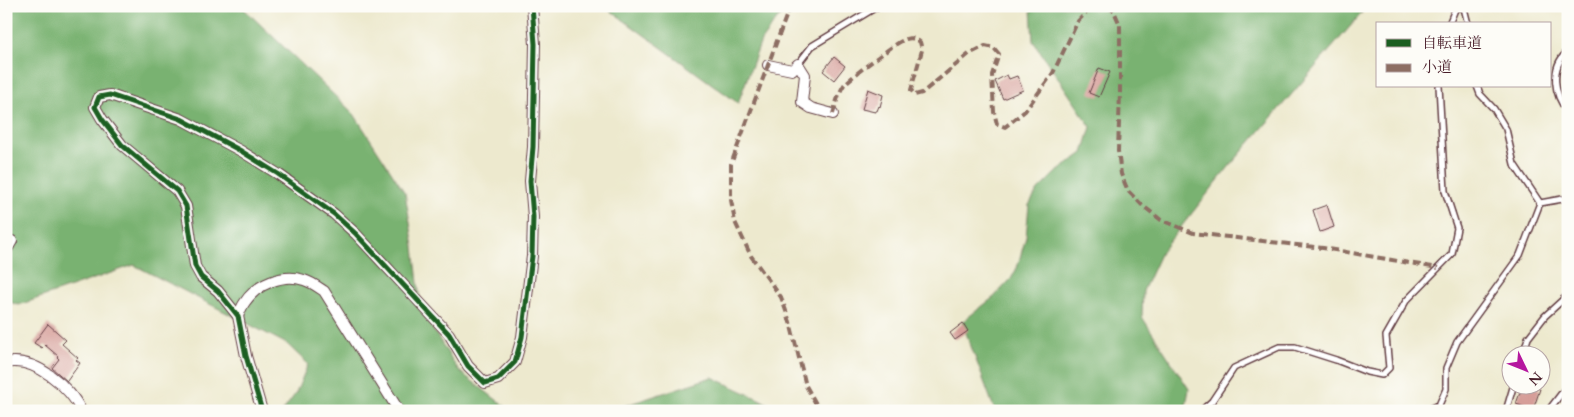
<svg xmlns="http://www.w3.org/2000/svg" width="1574" height="417" font-family="Cardo,'Noto Serif JP',serif">
<style>
.forest{fill:#79b271;stroke:#62684e}
.building{fill:#d59d98}
.lines{fill:none;stroke-linecap:round;stroke-linejoin:round}
.lane-casing{stroke:#623d43;stroke-width:8}
.street-casing{stroke:#623d43;stroke-width:12}
.lane{stroke:#fff;stroke-width:5}
.street{stroke:#fff;stroke-width:10}
.quiet{stroke:#8d6e63;stroke-width:4;stroke-dasharray:8 4;stroke-linecap:butt}
.cycleway-casing{stroke:#fdfcf7;stroke-width:8}
.cycleway{stroke:#1b5e20;stroke-width:5}
</style>
<rect width="100%" height="100%" fill="#fdfcf7"/>
<filter id="ink" filterUnits="userSpaceOnUse"><feTurbulence type="fractalNoise" baseFrequency=".02" numOctaves="2"/><feDisplacementMap in="SourceGraphic" scale="10" xChannelSelector="R" yChannelSelector="G"/><feConvolveMatrix kernelMatrix="1 2 1 2 8 2 1 2 1" color-interpolation-filters="sRGB"/></filter>
<filter id="wash" filterUnits="userSpaceOnUse"><feTurbulence type="fractalNoise" baseFrequency=".0096" numOctaves="4" result="noise"/><feDisplacementMap in="SourceGraphic" scale="20" xChannelSelector="R" yChannelSelector="G"/><feGaussianBlur stdDeviation="1.12" result="paint"/><feColorMatrix in="noise" values="0 0 0 0 0 0 0 0 0 0 0 0 0 0 0 0 0 1.4 0 .05"/><feComposite in="paint" operator="in"/></filter>
<g filter="url(#wash)">
<rect width="100%" height="100%" fill="#ede9ce"/>
<g class="forest">
<path d="M6,6H241L354,114L405,193L414,247L421,310L459,371L511,411H283L296,393L308,364L287,344L134,265L19,305L6,301Z"/>
<path d="M604,6H794L777,19L761,41L738,103Z"/>
<path d="M1032,6H1364L1361,14L1228,168L1161,252L1143,291L1142,317L1189,389L1185,411H995L962,322L994,297L1011,279L1017,268L1026,237L1029,205L1038,190L1054,174L1083,153L1091,127L1033,41L1031,10Z"/>
<path d="M712,377L761,400L781,411H613L624,406Z"/>
</g>
<g id="blocks">
<g class="building">
<path d="M834,57L845,66L834,80L823,71Z"/>
<path d="M1099,68L1110,72L1099,97L1089,93Z"/>
<path d="M1007,75L1009,79L1017,76L1023,90L1003,99L995,81Z"/>
<path d="M868,89L883,95L880,107L879,106L877,111H875V112L862,109Z"/>
<path d="M1327,205L1334,227L1320,232L1313,210Z"/>
<path d="M963,323L968,331L955,340L950,333Z"/>
<path d="M48,324L66,340L62,344L78,358L76,360L80,363L67,381L52,368L59,359L57,357L58,356L45,345L42,348L34,343Z"/>
<path d="M1523,384L1540,389L1533,410L1516,404Z"/>
</g>
</g>
</g>
<g filter="url(#ink)">
<use href="#blocks" fill-opacity="0" stroke="#623d43" stroke-width="1"/>
<g class="lines">
<g class="lane-casing">
<g id="lane">
<path d="M1449,24L1456,7L1464,8L1468,24"/>
<path d="M1568,51C1549,68 1554,95 1568,112"/>
<path d="M798,64L812,46L878,6"/>
<path d="M1477,86L1480,94L1494,109L1506,129L1514,164L1540,203"/>
<path d="M1540,203L1568,198"/>
<path d="M1523,354L1528,338L1545,316L1568,295"/>
<path d="M1201,411L1212,401L1234,368L1279,347H1295L1336,360L1367,372L1382,375L1389,368L1386,336L1406,301L1452,254L1457,228L1445,191L1439,86"/>
<path d="M1426,411L1439,405L1446,389V368L1457,342L1520,255L1540,203"/>
<path d="M1506,411L1514,384"/>
<path d="M1548,411L1568,385"/>
</g>
</g>
<g class="street-casing">
<g id="street">
<path d="M768,65L792,70L798,64L805,75L802,102L811,108L833,114"/>
<path d="M6,251L12,241"/>
<path d="M238,316C240,311 242,306 245,302C257,284 283,273 304,280C311,282 318,287 324,291L399,411"/>
<path d="M6,363C34,356 71,387 81,411"/>
<path d="M262,411L246,356L238,316L218,291L201,277L195,266L186,206L177,191L122,145L102,119L95,107L99,97L110,95L181,119L241,151L278,174L334,214L356,234L449,334L468,366L485,383L498,379L515,362L522,337L532,256L533,217L530,181L533,147L535,44L532,6"/>
</g>
</g>
<use href="#lane" class="lane"/>
<use href="#street" class="street"/>
<g class="quiet">
<path d="M790,6L731,164V200L735,222L751,256L781,297L790,322L806,386L820,411"/>
<path d="M1107,6L1114,11L1120,25V93L1118,151L1121,174L1128,191L1142,205L1161,220L1193,233L1323,248L1438,268"/>
<path d="M833,114C836,104 838,94 844,85C851,77 896,42 906,39C912,37 916,39 920,42L922,50L911,90L915,95L922,93L969,54L985,46L994,48L999,54L992,75L994,112L997,124L1005,127L1025,111L1053,73L1078,21L1091,7L1094,6"/>
</g>
<g class="cycleway-casing">
<path id="cycleway" d="M262,411L246,356L238,316L218,291L201,277L195,266L186,206L177,191L122,145L102,119L95,107L99,97L110,95L181,119L241,151L278,174L334,214L356,234L449,334L468,366L485,383L498,379L515,362L522,337L532,256L533,217L530,181L533,147L535,44L532,6"/>
</g>
<use href="#cycleway" class="cycleway"/>
</g>
</g>
<rect width="1574" height="417" fill="none" stroke="#fdfcf7" stroke-width="25"/>
<rect x="1376" y="22" width="175" height="65" fill="#fdfcf7" stroke="#b5a4a5"/>
<rect x="1386" y="39" width="25" height="8" fill="#1b5e20" stroke="#b5a4a5"/>
<text x="1422" y="48" font-size="15" fill="#4a1f2b">自転車道</text>
<rect x="1386" y="64" width="25" height="8" fill="#8d6e63" stroke="#b5a4a5"/>
<text x="1422" y="72" font-size="15" fill="#4a1f2b">小道</text>
<g transform="translate(1526 370) rotate(133)"><circle r="24" fill="#fdfcf7" stroke="#b5a4a5"/>
<path d="M0-4L9 19L0 12L-9 19Z" fill="#b5179e"/>
<text y="-8" font-size="14" font-weight="bold" text-anchor="middle" fill="#4a1f2b">N</text>
</g>
</svg>
